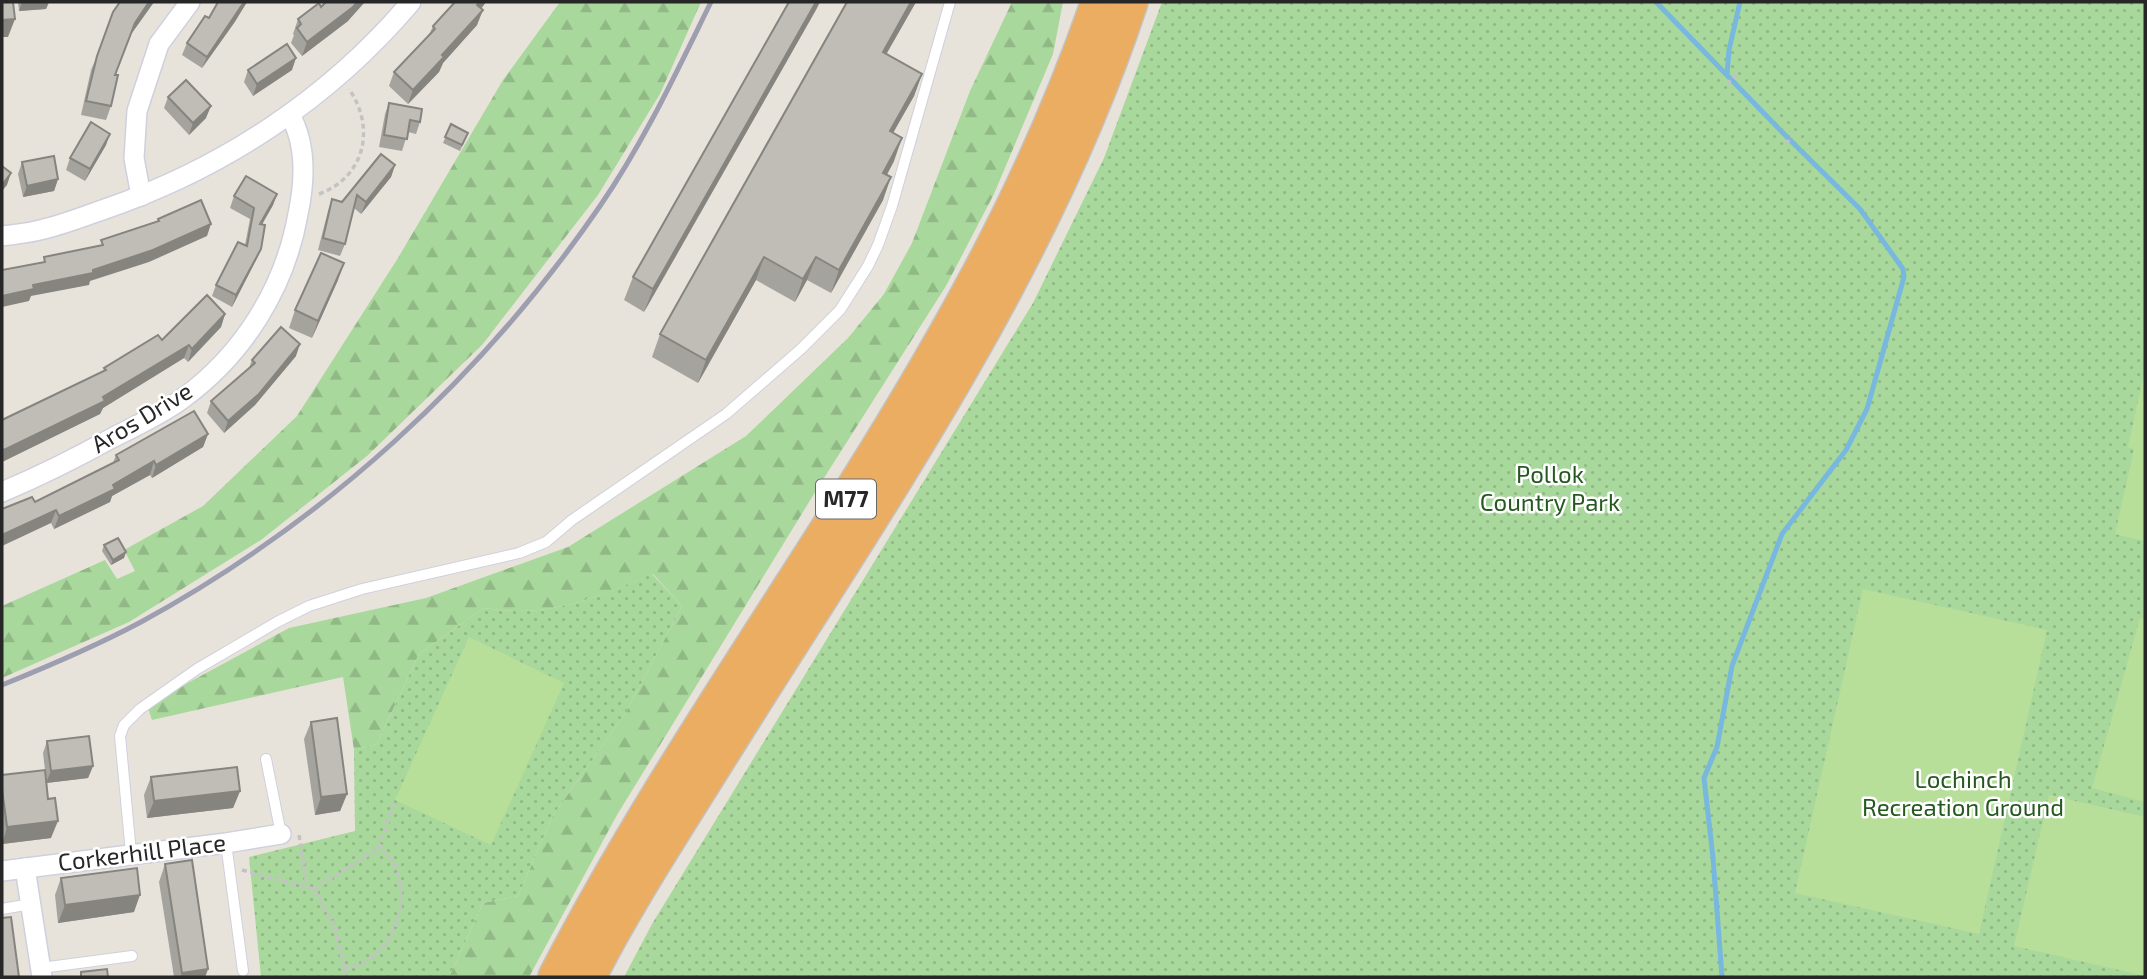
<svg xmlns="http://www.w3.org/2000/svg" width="2147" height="979" font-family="'Exo 2',sans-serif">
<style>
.forest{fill:url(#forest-firs)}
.park{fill:url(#park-dots)}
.pitch{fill:#b8df99}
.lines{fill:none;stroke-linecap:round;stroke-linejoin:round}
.stream{stroke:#78b7de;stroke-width:5}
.lane-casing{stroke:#cfd0de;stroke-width:12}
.street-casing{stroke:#cfd0de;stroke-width:22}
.highway-casing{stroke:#c3c3c3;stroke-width:38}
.path{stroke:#c3c3c3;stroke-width:3.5;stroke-dasharray:5 3.5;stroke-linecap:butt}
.lane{stroke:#fff;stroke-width:10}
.street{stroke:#fff;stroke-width:19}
.highway{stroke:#eaad62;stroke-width:35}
.rail{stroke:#9d9eaf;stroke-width:5}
.wall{fill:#a5a39d}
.shaded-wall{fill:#86847f}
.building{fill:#c0bdb6;stroke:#86847f;stroke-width:2}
.labels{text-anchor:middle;stroke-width:5;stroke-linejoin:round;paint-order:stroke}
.shield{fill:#fff;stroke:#686868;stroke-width:2}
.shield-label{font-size:23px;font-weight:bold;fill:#272727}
.street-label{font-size:24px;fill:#272727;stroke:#fff}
.park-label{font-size:24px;fill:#265921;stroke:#fff}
</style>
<defs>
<pattern id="forest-firs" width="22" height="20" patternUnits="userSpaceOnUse" patternTransform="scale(1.75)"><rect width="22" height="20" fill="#a9d89c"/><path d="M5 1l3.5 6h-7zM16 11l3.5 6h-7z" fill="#91b986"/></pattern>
<pattern id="park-dots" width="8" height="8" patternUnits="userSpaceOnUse" patternTransform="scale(1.75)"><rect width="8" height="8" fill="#a9d89c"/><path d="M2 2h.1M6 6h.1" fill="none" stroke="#91b986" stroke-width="1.8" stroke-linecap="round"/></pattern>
</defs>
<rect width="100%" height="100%" fill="#e8e3da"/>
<g class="forest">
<path d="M560,2H701L660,94L598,195L482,345L367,456L261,540L129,622L2,678V606L105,560L117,579L135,571L124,550L203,506L297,416L398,258L503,80Z"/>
<path d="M1012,2H1063L1053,54L994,194L946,286L817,489L617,815L529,977H449L483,903L518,896L553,815L625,714L682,606L653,574C596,598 547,619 484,608L419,654L377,744L354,750L343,677L152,720L147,705L289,628L426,598L568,547L746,436L848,338L884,294L912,243L970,91Z"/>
</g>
<g class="park">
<path d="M1162,2H2145V977H624L652,924L1033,303L1104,158Z"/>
<path d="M652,574L682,606L625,714L553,815L518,896L483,903L449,977H261L249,857L355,831L354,750L377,744L419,654L484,608C547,619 596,598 652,574Z"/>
</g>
<g class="pitch">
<path d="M2145,369V541L2115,534L2134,449L2128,447Z"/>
<path d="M1863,589L2047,630L1979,934L1795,893Z"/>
<path d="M2140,618L2145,619V802L2092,788Z"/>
<path d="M469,637L564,683L491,845L395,800Z"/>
<path d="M2049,795L2145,817V976L2014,946Z"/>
</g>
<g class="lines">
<g class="stream">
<path d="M1656,2L1786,136L1860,209L1903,269L1904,277L1867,409L1846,450L1782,534L1732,666L1717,747L1704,778L1713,858L1722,977"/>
<path d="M1727,74L1729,50L1740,2"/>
</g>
<g class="lane-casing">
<g id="lane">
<path d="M266,759L281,834"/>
<path d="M226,843L243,971"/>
<path d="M131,853L120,736L124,725L140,709L197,669L277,622L309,606L362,589L519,553L546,542L572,520L726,414L801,349L840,310L868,266L878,245L892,206L950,2"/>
<path d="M2,909L31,904"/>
<path d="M41,968L132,956"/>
</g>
</g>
<g class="street-casing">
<g id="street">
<path d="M141,196L134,158L137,111L159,44L190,2"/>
<path d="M2,236C16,234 31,233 44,229C65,224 85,216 105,209C224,168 330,98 411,2"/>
<path d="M2,492C40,476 76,458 112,438C136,426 160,415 182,399C243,355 285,288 298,214C305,181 307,145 290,115"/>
<path d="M25,868L42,977"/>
<path d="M2,871L226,843L281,834"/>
</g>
</g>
<g class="highway-casing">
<g id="highway">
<path d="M556,977C680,737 846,522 974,284C1023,194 1065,99 1099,2"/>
<path d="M588,977C625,904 671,834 714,765C867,519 1039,279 1130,2"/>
</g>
</g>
<g class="path">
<path d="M1727,84L1737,74"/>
<path d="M1786,144L1792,136"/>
<path d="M319,194C365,177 376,128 349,89"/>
<path d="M299,835L307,887"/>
<path d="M242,870L314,889L335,927L346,977"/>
<path d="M314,889L379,848L395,800"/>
<path d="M345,968C352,966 360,965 366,961C397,943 408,902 397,869C394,861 385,854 379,848"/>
</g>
<use href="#lane" class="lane"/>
<use href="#street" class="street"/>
<use href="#highway" class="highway"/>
<path class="rail" d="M2,685C49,666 96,646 141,622C324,522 482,378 600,206C644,142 677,71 711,2"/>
</g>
<g class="wall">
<path d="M18,2H49L46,9L19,11Z"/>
<path d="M120,2H154L129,37L115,75L111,106L106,120L81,115L91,70Z"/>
<path d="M218,2H247L234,23L202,68L182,55L187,43L209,18Z"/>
<path d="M486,2L481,9L477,25L443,63L439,72L408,104L389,86L394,72L429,35L433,26Z"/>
<path d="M847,2H916L886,54L922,74L914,96L893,133L894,161L887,175L883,200L831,293L807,280L795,302L756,280L698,383L652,357L660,334Z"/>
<path d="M817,8L644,312L624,300L633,277Z"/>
<path d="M298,19L348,21L302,56L291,43L294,35L293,34Z"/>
<path d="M248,70H292L253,96L244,82Z"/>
<path d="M168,97L206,118L189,135L164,108Z"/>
<path d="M389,103L420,122L416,134L408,132L402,151L379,147L385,114Z"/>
<path d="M451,124L466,138L460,151L443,143Z"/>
<path d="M106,145L85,181L66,170L70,158Z"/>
<path d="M22,162L58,179L54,191L23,197L18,174Z"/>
<path d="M395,165L391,177L361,214L354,208L345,244L340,256L318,250L328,211L332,199L342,202Z"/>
<path d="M277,194L273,205L262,224L261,249L256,260L232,307L212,296L216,285L245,245L250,219L230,208L234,196Z"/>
<path d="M338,280L312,338L289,328L295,310Z"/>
<path d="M225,314L221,327L188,362L184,358L103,408L100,414L2,462V420L103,372L104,368L162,340Z"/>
<path d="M296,356L255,405L224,433L207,413L211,401L249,368L252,360Z"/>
<path d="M208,434L203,447L152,478L150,475L112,496L110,502L54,529L51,523L35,502L113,463L116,455Z"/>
<path d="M104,545L126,552L124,558L111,565L102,551Z"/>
<path d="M311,722L347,794L340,811L315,815L304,739Z"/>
<path d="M47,741L93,766L88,778L47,783L51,838L2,844V775L45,770L43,753Z"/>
<path d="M151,777L240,791L233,808L147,818L144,795Z"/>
<path d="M165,864L208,969L205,977H174L159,882Z"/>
<path d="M61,878L134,912L58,923L55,895Z"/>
</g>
<g class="shaded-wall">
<path d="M22,2H49L46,9L19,11Z"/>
<path d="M149,2H154L129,37L135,23Z"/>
<path d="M244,2H247L234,23L202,68L207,57Z"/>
<path d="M357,2H365L348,21L302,56L307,42Z"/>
<path d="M480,2H486L472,20L477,5Z"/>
<path d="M816,2H820L817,8L644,312L653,289Z"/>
<path d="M911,2H916L875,74L883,52Z"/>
<path d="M483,10L477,25L443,63L439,72L408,104L413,90L442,55Z"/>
<path d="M15,19L8,37H2V20Z"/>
<path d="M296,58L292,70L253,96L257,84Z"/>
<path d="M922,74L914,96L881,154L890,131Z"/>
<path d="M211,106L206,118L189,135L193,123Z"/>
<path d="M110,134L106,145L85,181L90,169Z"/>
<path d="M902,138L894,161L875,196L883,173Z"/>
<path d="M395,165L391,177L361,214L366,202Z"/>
<path d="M11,173L7,185L2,191V185Z"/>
<path d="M891,177L883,200L831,293L839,270Z"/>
<path d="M58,179L54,191L23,197L27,186Z"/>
<path d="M277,194L273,205L256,235L260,224Z"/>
<path d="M211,224L207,236L149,262L90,281L89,285L31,296L29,301L2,307V296L33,285L93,270Z"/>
<path d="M261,249L256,260L232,307L236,295Z"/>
<path d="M764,257L756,280L698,383L706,360Z"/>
<path d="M816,257L807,280L795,302L803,279Z"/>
<path d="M344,263L338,280L312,338L318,321Z"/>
<path d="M225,314L221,327L188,362L192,349Z"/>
<path d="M300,344L296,356L255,405L224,433L228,421Z"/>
<path d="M189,345L184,358L103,408L100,414L2,462V455L4,450L103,397Z"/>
<path d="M208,434L203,447L152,478L156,465Z"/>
<path d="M154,461L150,475L112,496L110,502L54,529L59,516Z"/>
<path d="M56,510L51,523L2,546V535Z"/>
<path d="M126,552L124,558L111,565L113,560Z"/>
<path d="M93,766L88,778L46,783L51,771Z"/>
<path d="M240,791L233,808L147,818L154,801Z"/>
<path d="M347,794L340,811L315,815L321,797Z"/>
<path d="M58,821L51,838L2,844L7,827Z"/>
<path d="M140,895L134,912L58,923L65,905Z"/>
<path d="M208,969L205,977H180L182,973Z"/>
</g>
<g class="building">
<path d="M2,2H13L15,19L2,20Z"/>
<path d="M120,2H149L135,23L115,75H118L111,106L86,101L97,56L113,12Z"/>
<path d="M218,2H244L207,57L187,43L205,16L209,18Z"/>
<path d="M326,2H357L353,7L307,42L297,28L301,24L298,19L319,3L321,7Z"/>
<path d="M455,2H480L477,5L483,10L442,55L444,57L413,90L394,72L435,29L433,26Z"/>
<path d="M789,2H816L653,289L633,277Z"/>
<path d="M847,2H911L883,52L922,74L890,131L902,138L883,173L891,177L839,270L816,257L803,279L764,257L706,360L660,334Z"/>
<path d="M287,44L296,58L257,84L248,70Z"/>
<path d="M186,80L211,106L193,123L168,97Z"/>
<path d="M389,103L422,109L420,122L410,120L407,139L384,135Z"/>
<path d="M91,122L110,134L90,169L70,158Z"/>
<path d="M451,124L468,133L462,145L445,137Z"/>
<path d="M381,154L395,165L366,202L357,195L345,244L323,238L332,199L342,202Z"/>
<path d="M54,156L58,179L27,186L22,162Z"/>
<path d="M2,166L11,173L2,185Z"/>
<path d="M246,176L277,194L260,224L265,225L261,249L236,295L216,285L238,242L247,246L254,208L234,196Z"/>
<path d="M201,200L211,224L153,250L93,270V273L33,285L34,289L2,296V270L45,262L44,257L103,245L101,240L159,221L158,219Z"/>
<path d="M321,253L344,263L318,321L295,310Z"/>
<path d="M207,295L225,314L192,349L189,345L103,397L105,401L4,450L2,448V420L106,370L104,368L158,335L162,340Z"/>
<path d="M281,327L300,344L259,394L228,421L211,401L255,363L252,360Z"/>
<path d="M194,411L208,434L156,465L154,461L113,485L115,489L59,516L56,510L2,535V509L32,497L35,502L119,460L116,455Z"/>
<path d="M118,538L126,552L113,560L104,545Z"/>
<path d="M337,718L347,794L321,797L311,722Z"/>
<path d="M89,736L93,766L51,771L47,741Z"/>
<path d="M237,767L240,791L154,801L151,777Z"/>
<path d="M45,770L48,799L55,798L58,821L7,827L2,789V775Z"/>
<path d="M192,860L208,969L182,973L165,864Z"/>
<path d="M137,868L140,895L65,905L61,878Z"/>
<path d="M11,917L19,977H2V918Z"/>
<path d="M107,969L108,977H81V972Z"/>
</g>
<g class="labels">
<rect class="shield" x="816" y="479.5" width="60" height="39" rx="5"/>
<g class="shield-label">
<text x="846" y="507">M77</text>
</g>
<g class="street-label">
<text transform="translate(142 418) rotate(-31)" y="8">Aros Drive</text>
<text transform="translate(142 853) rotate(-7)" y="8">Corkerhill Place</text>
</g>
<g class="park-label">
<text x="1550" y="483">Pollok<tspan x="1550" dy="28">Country Park</tspan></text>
<text x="1963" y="788">Lochinch<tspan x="1963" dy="28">Recreation Ground</tspan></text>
</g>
</g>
<rect width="2147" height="979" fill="none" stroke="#272727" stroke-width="7"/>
</svg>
